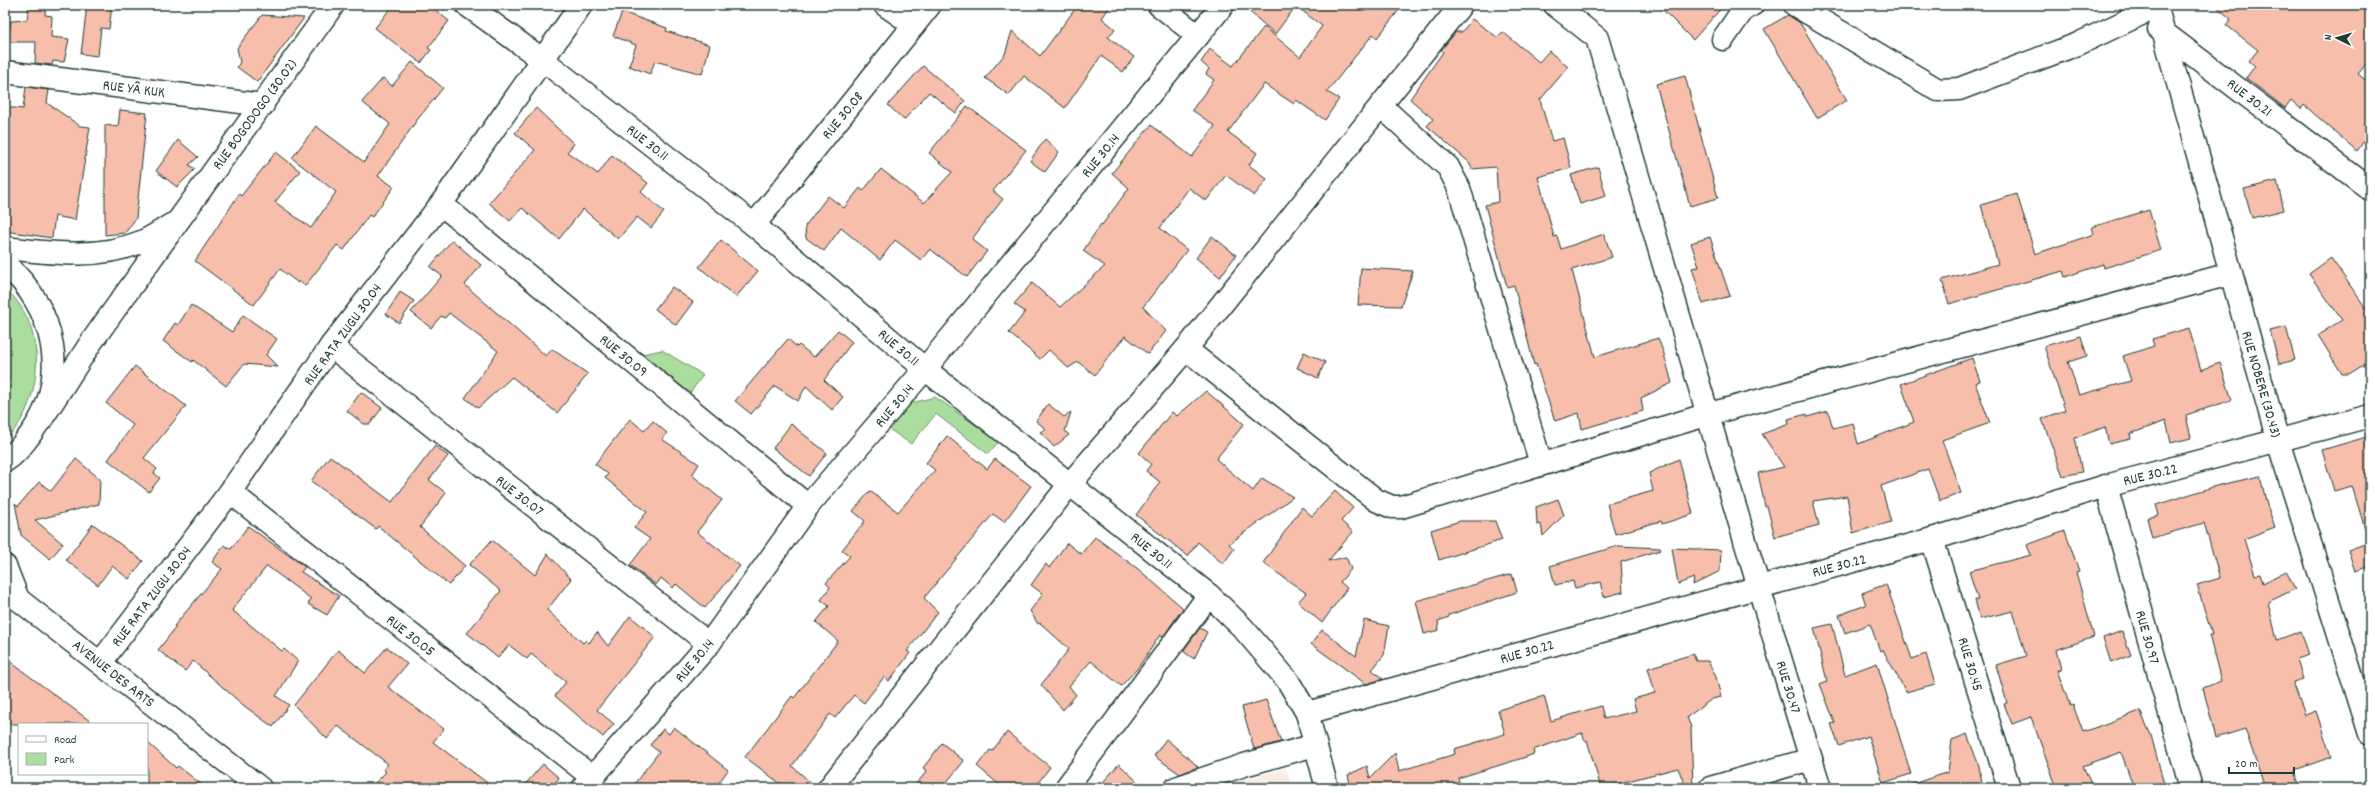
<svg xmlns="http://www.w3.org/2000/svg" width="2375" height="793" font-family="Dekko,sans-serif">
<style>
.built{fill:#fcece6}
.green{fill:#abdd9e;stroke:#658d69}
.building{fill:#f6beab;stroke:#1f3d34}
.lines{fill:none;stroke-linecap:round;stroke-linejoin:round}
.street-casing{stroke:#1f3d34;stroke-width:25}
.secondary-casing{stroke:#1f3d34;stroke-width:25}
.street{stroke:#fff;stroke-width:22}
.secondary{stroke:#fff;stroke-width:22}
.labels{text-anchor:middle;stroke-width:3;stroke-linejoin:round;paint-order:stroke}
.street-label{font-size:15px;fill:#1f3d34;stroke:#fff}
</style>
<rect width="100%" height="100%" fill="#fff"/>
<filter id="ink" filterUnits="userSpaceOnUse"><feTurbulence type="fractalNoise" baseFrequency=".025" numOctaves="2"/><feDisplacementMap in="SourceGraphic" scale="8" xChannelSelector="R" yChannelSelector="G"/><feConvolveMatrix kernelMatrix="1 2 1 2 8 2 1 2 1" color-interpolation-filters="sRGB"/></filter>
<g filter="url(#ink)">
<path class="built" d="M1286,768L1292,788H1214Z"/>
<g class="green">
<path d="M5,288C17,299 28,315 32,332C43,366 33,415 5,440Z"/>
<path d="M662,350L703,375L690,393L642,354Z"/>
<path d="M935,397L999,441L988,454L936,414L911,444L889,429L908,404Z"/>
</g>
<g class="building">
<path d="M29,5H46L45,15L52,16L51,37L69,39L64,62L53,61L52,65L35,63L36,42H8L11,21L27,20Z"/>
<path d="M87,5H112L109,29L101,28L98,56L81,54Z"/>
<path d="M393,5H429L449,21L428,48L431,50L421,63L375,28Z"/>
<path d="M1078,5H1111L1102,18L1115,29L1108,37L1134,57L1123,72L1101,56L1065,108L1024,76L1009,95L985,78L1005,54L1012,31L1040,56Z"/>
<path d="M1242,5H1403L1377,38L1373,34L1327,92L1339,99L1325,120L1296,100L1294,104L1264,84L1228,132L1257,153L1249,165L1267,179L1254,196L1226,175L1206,201L1189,188L1160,228L1187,250L1143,307L1166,331L1148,354L1125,336L1095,375L1078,362L1068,368L1049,350L1040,359L1009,333L1025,312L1014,304L1032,283L1060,307L1105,266L1083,251L1101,224L1102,225L1129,188L1112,173L1151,125L1192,157L1215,126L1192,110L1214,80L1206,74L1209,69L1201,62L1210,49L1233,66L1264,27L1300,57L1322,26L1296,6L1275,34Z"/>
<path d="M1658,5H1724L1693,40Z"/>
<path d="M2215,5H2370V59L2358,74L2370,84V133L2357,151L2304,105L2301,109L2291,100L2285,108L2246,78L2255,66L2249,61L2258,50L2226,25L2231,19Z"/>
<path d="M622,12L667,28L666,31L710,45L702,74L655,61L650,74L629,66L636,45L613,36Z"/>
<path d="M262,15L304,18L257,82L237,67L240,62L237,48Z"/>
<path d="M1788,15L1800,23L1847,100L1817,118L1764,29Z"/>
<path d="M1472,19L1497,37L1503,32L1539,62L1549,51L1568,67L1540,100L1552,141L1563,138L1571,168L1538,177L1554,237L1557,236L1561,249L1604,234L1612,257L1572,270L1595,357L1658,338L1664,354L1672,383L1641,398L1643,411L1582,429L1579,413L1555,421L1536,364L1534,365L1514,285L1507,287L1485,205L1498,202L1496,167L1472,169L1470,163L1427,126L1433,119L1410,99L1443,52L1441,50L1456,32H1462Z"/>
<path d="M412,62L443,88L417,120L378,176L394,187L372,217L369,215L344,250L337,245L305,286L299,281L298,283L280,269L254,305L195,261L239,194L241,196L276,152L300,171L275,202L311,228L336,192L292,158L316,126L364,162L390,124L362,102L383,78L392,86Z"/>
<path d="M923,66L965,101L956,113L929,92L904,120L888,105Z"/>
<path d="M1685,76L1718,198L1690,206L1656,84Z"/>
<path d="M26,87L49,90L47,103L80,126L90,127L75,220L55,216L52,238L5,231V107L23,109Z"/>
<path d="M967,106L1026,150L993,191L1003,199L972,239L987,251L967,277L930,249L921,260L895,240L880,260L841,228L824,251L806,238L805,226L828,196L844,208L860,188L863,191L881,169L924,203L952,172L929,153Z"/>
<path d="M536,108L574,144L567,152L598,174L612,155L648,183L641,192L664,212L651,228L637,217L618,239L583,209L559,239L522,208L510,221L489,203L535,150L515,133Z"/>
<path d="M120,110L147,113L136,218L125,233L105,235V125L118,127Z"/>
<path d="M1045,139L1059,152L1045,172L1030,161Z"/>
<path d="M178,140L198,157L189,165L195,169L177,187L156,171Z"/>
<path d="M1598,167L1606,196L1580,204L1571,175Z"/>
<path d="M2277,181L2284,210L2252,218L2244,189Z"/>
<path d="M2017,194L2035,254L2094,234L2092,227L2149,210L2161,250L2104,268L2103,264L2065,277L2063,271L1949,304L1942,280L1998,264L1981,205Z"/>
<path d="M1212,236L1236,255L1220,277L1196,258Z"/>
<path d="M1710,237L1730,296L1703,304L1692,268L1699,267L1691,243Z"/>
<path d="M452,240L481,265L465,285L546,356L552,349L588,374L557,413L512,377L478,408L465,398L498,351L449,313L445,318L441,316L431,328L411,312L442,276L430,267Z"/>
<path d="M721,240L758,271L736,297L699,267Z"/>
<path d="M2331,258L2370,314V361L2349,374H2342L2318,335L2342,320L2309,274Z"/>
<path d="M1361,268L1413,271L1401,306L1358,305Z"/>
<path d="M672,287L693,302L676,325L655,309Z"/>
<path d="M400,292L414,301L399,323L386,314Z"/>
<path d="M191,305L232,332L243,315L277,339L266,355L278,367L244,364L226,386L193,360L192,362L163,341L175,323L178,325Z"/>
<path d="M2286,327L2295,360L2279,364L2270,331Z"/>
<path d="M2189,328L2201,370L2220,363L2232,400L2186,415L2191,438L2171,443L2166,421L2130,434L2131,439L2109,444L2105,427L2075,438L2082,472L2063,476L2042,419L2065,410L2044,346L2081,336L2087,356L2068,362L2079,395L2131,381L2123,356L2154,346L2152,339Z"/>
<path d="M838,330L852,342L824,380L843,397L832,410L806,386L798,401L775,386L751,414L735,401L788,339L797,347L799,345L814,357Z"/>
<path d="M1304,352L1325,362L1318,378L1297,368Z"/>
<path d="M1972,358L1980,381L1975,383L1990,423L1942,440L1961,493L1940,501L1928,469L1881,486L1891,522L1853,533L1847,496L1813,501L1819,525L1775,537L1767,506L1765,507L1758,473L1784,467L1762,434L1789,424L1788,419L1807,414V417L1828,411L1833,428L1853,423L1858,444L1914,422L1901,384Z"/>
<path d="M135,366L186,406L144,458L157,469L154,473L160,478L149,492L108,460L133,425L106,403Z"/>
<path d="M1206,391L1244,424L1216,459L1253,491L1262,478L1293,497L1229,544L1234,549L1223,564L1198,542L1188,556L1136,515L1160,482L1146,471L1151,464L1139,453L1172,412L1177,416Z"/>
<path d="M361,392L382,408L370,424H364L347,411Z"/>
<path d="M1048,404L1064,417L1071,412L1065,431L1069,435L1054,447L1040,432L1046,429L1036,421Z"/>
<path d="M630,419L644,431L653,421L667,433L662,439L699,464L692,475L722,500L697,532L740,566L705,608L676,584L673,588L661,578L656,585L630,565L650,539L634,528L647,512L605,478L608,474L595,464Z"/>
<path d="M791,424L827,453L809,476L773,448Z"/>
<path d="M947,436L987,469L995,459L1031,486L1004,522L993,514L924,598L938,612L907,651L910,653L889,681L884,677L864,703L854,695L835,718L830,714L792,766L817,788H786L745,757L792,696L794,698L838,641L816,622L829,606L821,600L830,587L826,583L850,556L842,550L865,521L853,511L870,491L898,512L935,470L926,463Z"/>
<path d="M2370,436V531L2366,532L2352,486L2334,491L2322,450Z"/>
<path d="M435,446L448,456L429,480L446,493L420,527L465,566L449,585L378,526L376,529L311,481L330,456L392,502Z"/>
<path d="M76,459L100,479L99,504L35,520L63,544L50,559L21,535L15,503L18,506L39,482L51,491Z"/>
<path d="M1679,459L1693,514L1662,524L1661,521L1615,534L1607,504L1653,491L1649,473Z"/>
<path d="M2260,476L2267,505L2275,527L2244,539L2255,575L2260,574L2263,583L2286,571L2295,589L2268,602L2277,640L2301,631L2309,655L2297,659L2303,679L2293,682L2305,715L2316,711L2331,757L2295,770L2300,788H2265L2245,729L2216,738L2203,688L2221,681L2209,635H2212L2197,585L2220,578L2204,523L2152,538L2147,518L2159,515L2156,505L2216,486Z"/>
<path d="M1335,491L1353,508L1341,521L1353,532L1328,561L1346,557L1351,569L1340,582L1347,588L1322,623L1298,602L1306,593L1263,563L1302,507L1312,516Z"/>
<path d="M1558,499L1564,515L1543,536L1541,524L1537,525L1536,507Z"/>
<path d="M1460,521H1495L1502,540L1439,560L1431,530Z"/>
<path d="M93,524L143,561L129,579L112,566L98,585L66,560Z"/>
<path d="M248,526L305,567L301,572L339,596L327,615L308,604L311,599L267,566L232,610L282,651L284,649L298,661L276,696L289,705L273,727L243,705L193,661L185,671L158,650L176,627L174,626L222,569L212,562L224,545L231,549Z"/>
<path d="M2065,531L2079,571L2076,572L2094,637L2056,650L2061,669L2057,670L2070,706L2073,705L2083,732L2140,711L2151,735L2165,788H2134L2121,752L2083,766L2093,788H2057L2031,717L2012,724L2004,704L2007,703L1996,665L2026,656L2013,611L1980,619L1975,600H1978L1969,571L2031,555L2027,545Z"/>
<path d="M1095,537L1138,569L1183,608L1163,637L1160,635L1138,668L1121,686L1091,661L1069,686L1076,695L1063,710L1041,685L1069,649L1040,623L1038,624L1030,611L1043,594L1031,585L1046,564L1049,568L1067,543L1081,554Z"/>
<path d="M492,540L535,575L548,554L571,579L547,610L583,643L586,640L589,643L597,632L608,646L630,616L655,637L597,710L614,724L603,737L555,696L566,682L531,654L527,659L509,645L498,658L467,633L501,591L469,565Z"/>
<path d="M2370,542V566L2355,571L2348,550Z"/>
<path d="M1618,546L1660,548L1661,550L1621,562L1623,592L1604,597L1600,582L1575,588L1573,581L1555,585L1550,566Z"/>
<path d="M1672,548L1721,550L1720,571L1693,585L1694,578L1678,584Z"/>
<path d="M1512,574L1517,592L1449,615V617L1438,621L1439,630L1424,634L1416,601Z"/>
<path d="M1886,584L1912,659L1926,654L1935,684L1906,692L1883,650L1880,651L1870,624L1845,633L1839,615L1866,605L1862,593Z"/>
<path d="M1364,620L1389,626L1384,655L1372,670L1383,679L1366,684L1311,644L1322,630L1356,656Z"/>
<path d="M1832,624L1845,675L1877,663L1911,774L1883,783L1868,736L1839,746L1831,724L1835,723L1820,684L1827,681L1814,628Z"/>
<path d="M1200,628L1207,632L1194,659L1183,651Z"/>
<path d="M2122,631L2131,655L2111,663L2103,638Z"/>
<path d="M387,647L407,664L388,687L444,729L433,742L494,788H370L386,772L383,770L388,764L338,726L327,739L294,705L338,650L365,673Z"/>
<path d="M1693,654L1696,661H1708L1716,677L1721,697L1712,699L1687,717L1691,727L1693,788H1686L1678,768L1601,788L1587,740L1585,741L1582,733L1533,750L1534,754L1523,758L1458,778L1461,788H1351L1348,775L1367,766L1370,778L1395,753L1399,771L1455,754L1454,749L1505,734L1498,710L1544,696L1551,721L1601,706L1604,719L1636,711L1633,699L1655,693L1648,668Z"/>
<path d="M5,658L94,724H5Z"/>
<path d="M1266,700L1281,742L1254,749L1242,707Z"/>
<path d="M674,727L728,770L715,788H631L659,752L650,745L663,729L669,734Z"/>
<path d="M1007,732L1050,767L1034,788H1003L977,766L990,750L992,751Z"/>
<path d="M1967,734L1979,766L1983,788H1911L1910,785L1948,772L1952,740Z"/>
<path d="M1166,739L1192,761L1198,767L1180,774L1154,756Z"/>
<path d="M147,742L176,768L178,766L206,788H147Z"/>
<path d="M942,743L964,761L942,788H913L927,771L923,768Z"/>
<path d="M543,764L559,778L551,788H522Z"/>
<path d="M1119,764L1144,788H1098Z"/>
</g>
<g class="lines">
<g class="street-casing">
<g id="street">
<path d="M467,5L543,60L754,225L925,369L1209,595L1242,627L1288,681L1307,713L1327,788"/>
<path d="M885,5L914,25"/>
<path d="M1159,5L1198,36"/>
<path d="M1555,5L1597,38C1672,288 1742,539 1820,788"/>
<path d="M1795,5L1938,90L1959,89L2078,44L2141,14"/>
<path d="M2156,5L2278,441L2370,734"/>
<path d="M2159,29L2370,189"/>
<path d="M1723,39L1743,10L1752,5"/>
<path d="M5,72L263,105"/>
<path d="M1381,106L1448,167L1459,188L1541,464"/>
<path d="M441,204L808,506"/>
<path d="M754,225L930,5"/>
<path d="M331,346L709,644"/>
<path d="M1186,349L1376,500L1392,507H1401L1709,414L2230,274"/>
<path d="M2106,486L2191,788"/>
<path d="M230,492L592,777"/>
<path d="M1932,539L2009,788"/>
<path d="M101,662L230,492L331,346L441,204L581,5"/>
<path d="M1307,713L1932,539L2106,486L2370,416"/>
<path d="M583,788L709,644L808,506L925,369L1223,5"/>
<path d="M829,788L1070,484L1186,349L1461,5"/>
<path d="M1066,788L1209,595"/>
<path d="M1176,788L1244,765L1315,745"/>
<path d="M1710,788L1811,759"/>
</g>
</g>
<g class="secondary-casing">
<g id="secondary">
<path d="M5,248C51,253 96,260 141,242C152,238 162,230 173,224"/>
<path d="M5,264C56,308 71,380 30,435C22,445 16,454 5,461"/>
<path d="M41,420L92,341L333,5"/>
<path d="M5,566L18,599"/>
<path d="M5,589L260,788"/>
</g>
</g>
<use href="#street" class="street"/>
<use href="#secondary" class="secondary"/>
</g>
</g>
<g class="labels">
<g class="street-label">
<text transform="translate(134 88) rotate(7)" y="5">RUE YÂ KUK</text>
<text transform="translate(2250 97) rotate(37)" y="5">RUE 30.21</text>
<text transform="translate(254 114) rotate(-54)" y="5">RUE BOGODOGO (30.02)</text>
<text transform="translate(842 115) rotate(-51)" y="5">RUE 30.08</text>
<text transform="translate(648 142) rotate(38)" y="5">RUE 30.11</text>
<text transform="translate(1100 155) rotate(-51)" y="5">RUE 30.14</text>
<text transform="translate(342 334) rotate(-54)" y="5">RUE RATA ZUGU 30.04</text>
<text transform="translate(899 347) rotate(40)" y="5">RUE 30.11</text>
<text transform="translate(624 355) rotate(39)" y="5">RUE 30.09</text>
<text transform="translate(2262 384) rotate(74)" y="5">RUE NOBERE (30.43)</text>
<text transform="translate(894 405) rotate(-50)" y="5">RUE 30.14</text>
<text transform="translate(2150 474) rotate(-14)" y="5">RUE 30.22</text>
<text transform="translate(520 495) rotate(38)" y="5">RUE 30.07</text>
<text transform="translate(1152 550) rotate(39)" y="5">RUE 30.11</text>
<text transform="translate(1839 565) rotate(-15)" y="5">RUE 30.22</text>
<text transform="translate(151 596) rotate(-53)" y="5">RUE RATA ZUGU 30.04</text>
<text transform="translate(411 635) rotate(38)" y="5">RUE 30.05</text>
<text transform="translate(2148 637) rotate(74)" y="5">RUE 30.97</text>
<text transform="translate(1527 651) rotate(-16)" y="5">RUE 30.22</text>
<text transform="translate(694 660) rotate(-50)" y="5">RUE 30.14</text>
<text transform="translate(1971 664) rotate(73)" y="5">RUE 30.45</text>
<text transform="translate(114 673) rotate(38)" y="5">AVENUE DES ARTS</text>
<text transform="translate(1789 687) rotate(73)" y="5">RUE 30.47</text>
</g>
</g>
<rect width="2375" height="793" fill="none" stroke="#fff" stroke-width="20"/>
<rect x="10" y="10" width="2355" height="773" fill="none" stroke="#1f3d34" stroke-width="1.5" filter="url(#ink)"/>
<rect x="18" y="723" width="130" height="52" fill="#ffffff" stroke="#a5b1ae"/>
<rect x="26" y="736" width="20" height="6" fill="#ffffff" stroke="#a5b1ae"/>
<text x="54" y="743" font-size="12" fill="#1f3d34">Road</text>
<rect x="26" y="753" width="20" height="12" fill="#abdd9e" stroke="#a5b1ae"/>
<text x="54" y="763" font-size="12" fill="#1f3d34">Park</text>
<g transform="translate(2337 38) rotate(275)" stroke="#ffffff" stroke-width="3" paint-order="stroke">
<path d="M0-3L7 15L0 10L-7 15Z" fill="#1f3d34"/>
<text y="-6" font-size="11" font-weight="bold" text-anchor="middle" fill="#1f3d34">N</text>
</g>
<path d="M2229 767v6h65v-6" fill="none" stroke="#1f3d34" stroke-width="2"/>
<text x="2235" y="767" font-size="12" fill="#1f3d34" stroke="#ffffff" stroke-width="3" paint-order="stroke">20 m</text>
</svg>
